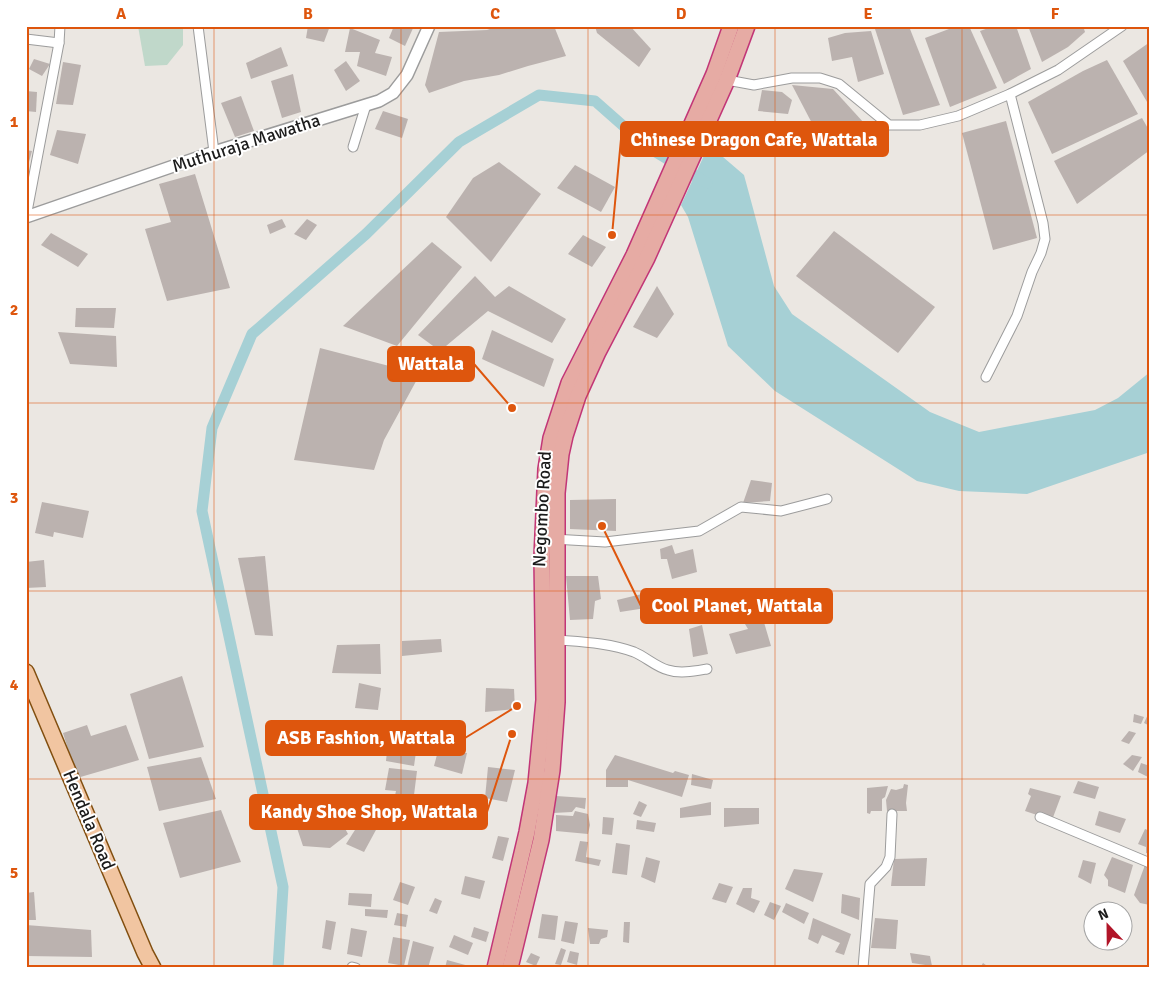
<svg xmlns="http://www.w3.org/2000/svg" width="1176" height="994" font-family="Signika,sans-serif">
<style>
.wetland{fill:#c0d8ca}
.water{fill:#a6d0d5}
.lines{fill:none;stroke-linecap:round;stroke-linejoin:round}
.canal{stroke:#a6d0d5;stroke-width:11}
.building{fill:#bbb2af}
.minor-casing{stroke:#9c9c9c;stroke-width:11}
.tertiary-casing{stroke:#9c9c9c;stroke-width:14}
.primary-casing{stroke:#824f10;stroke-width:18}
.trunk-casing{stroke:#c23677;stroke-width:18}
.minor{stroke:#fff;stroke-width:9}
.tertiary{stroke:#fff;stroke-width:11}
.primary{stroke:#f1c5a1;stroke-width:15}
.trunk{stroke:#e6aba4;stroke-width:15}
.grid{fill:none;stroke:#de560d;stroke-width:1;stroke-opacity:0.55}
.labels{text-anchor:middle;stroke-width:4;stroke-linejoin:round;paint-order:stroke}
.street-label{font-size:18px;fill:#1b1b1b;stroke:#fff}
.leader{fill:none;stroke:#de560d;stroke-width:2}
.callout-dot{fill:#de560d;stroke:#fff;stroke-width:2}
.callout{fill:#de560d;stroke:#de560d;stroke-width:2}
.callout-label{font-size:19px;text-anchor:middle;font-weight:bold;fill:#fff}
.neatline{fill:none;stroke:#de560d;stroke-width:2}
.grid-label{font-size:16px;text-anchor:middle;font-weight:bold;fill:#de560d}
</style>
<rect width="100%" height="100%" fill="#ebe7e2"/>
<path class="wetland" d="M138,26H183V45L167,65L145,66Z"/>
<path class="water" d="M709,145L744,175L774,286L792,314L930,412L979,432L1095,410L1118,398L1150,372V452L1027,494L959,491L917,481L775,391L728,346L688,217L681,205Z"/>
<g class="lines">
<path class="canal" d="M278,968L283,887L202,511L212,428L252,334L366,234L459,142L539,95L595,101L646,146L707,183"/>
</g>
<g class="building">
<path d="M308,26H330L324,42L306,38Z"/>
<path d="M394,26H414L405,46L389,38Z"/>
<path d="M499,26H554L566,56L528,66L499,75L464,81L429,93L425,85L439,32L487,30Z"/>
<path d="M595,26H630L651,49L639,67L597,33Z"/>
<path d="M957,26H969L997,88L950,107L925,38Z"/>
<path d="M994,26H1016L1031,69L1004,84L980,31Z"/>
<path d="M1028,26H1083L1085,32L1068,47L1042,62Z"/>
<path d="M350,28L380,40L375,53L392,57L386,76L357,66L360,52H345Z"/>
<path d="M875,29H910L940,105L903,115Z"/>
<path d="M871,31L884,74L858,82L852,57L832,61L828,38L845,33Z"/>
<path d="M1150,42V107L1123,61Z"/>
<path d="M281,47L288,66L251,79L246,63Z"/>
<path d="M34,59L50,64L42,76L29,69Z"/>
<path d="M1107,60L1138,114L1052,154L1028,102L1083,71Z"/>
<path d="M346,61L360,81L346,91L334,70Z"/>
<path d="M63,62L81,65L73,105L56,104Z"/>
<path d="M293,74L301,112L282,118L271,81Z"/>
<path d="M792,85L833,89L864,123L827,152Z"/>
<path d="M762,90L782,92L792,100L788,114L758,111Z"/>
<path d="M26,91L37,92L36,112L26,111Z"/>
<path d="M241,96L254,131L235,137L221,103Z"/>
<path d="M383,111L408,119L402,138L375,129Z"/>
<path d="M1142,118L1150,132V150L1077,204L1054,161Z"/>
<path d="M1006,121L1037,238L993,250L962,133Z"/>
<path d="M57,130L86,134L78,164L50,155Z"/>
<path d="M26,150L32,151L29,162H26Z"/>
<path d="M499,162L541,194L491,262L446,217L473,178Z"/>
<path d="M575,165L615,187L601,212L557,188Z"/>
<path d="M195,174L230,288L167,301L145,229L171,222L159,184Z"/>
<path d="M282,219L286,227L270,234L267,225Z"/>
<path d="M307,219L317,225L306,240L294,234Z"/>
<path d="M834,231L935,307L898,353L796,276Z"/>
<path d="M51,233L88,254L78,267L41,245Z"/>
<path d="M583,235L606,247L592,267L568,254Z"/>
<path d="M432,242L462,267L397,346L343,326Z"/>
<path d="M475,276L495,297L509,286L566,319L552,343L488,311L440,351L418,335Z"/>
<path d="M657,286L674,314L657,338L633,327Z"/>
<path d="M76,308H116L114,328L75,327Z"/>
<path d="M492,330L554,359L544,387L482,359Z"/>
<path d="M58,332L116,336L117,367L70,364Z"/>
<path d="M320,348L420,374L384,440L374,470L294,460Z"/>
<path d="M751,480L772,483L770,501L743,503Z"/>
<path d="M616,499V531L570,529V500Z"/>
<path d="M42,502L89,511L83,538L54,532L53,537L35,533Z"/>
<path d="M672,545L675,554L693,549L697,572L672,579L667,559H661L660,549Z"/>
<path d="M265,556L273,636L255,635L238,558Z"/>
<path d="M44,560L46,587L26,588V562Z"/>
<path d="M566,576H598L601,599L595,601L593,619L570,620Z"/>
<path d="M642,594L646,608L620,612L617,600Z"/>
<path d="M763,619L771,646L736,654L729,634L748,629L745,624Z"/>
<path d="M702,625L708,654L693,657L689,629Z"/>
<path d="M441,639L442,652L402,656V641Z"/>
<path d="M380,644L381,674L332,673L337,645Z"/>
<path d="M182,676L204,747L149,759L130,694Z"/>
<path d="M359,683L381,688L378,710L355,708Z"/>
<path d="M486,688L514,689L515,709L485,712Z"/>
<path d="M1150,710V726L1144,723Z"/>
<path d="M1134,714L1144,717L1141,724L1133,722Z"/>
<path d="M87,725L91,736L126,725L139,760L77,778L63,733Z"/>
<path d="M1129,731L1136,733L1129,744L1121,741Z"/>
<path d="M388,742L417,745L414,766L386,761Z"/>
<path d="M438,751L467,753L462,774L434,766Z"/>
<path d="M615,755L673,773L675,771L689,775L682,797L628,780V787H606V770Z"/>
<path d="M1132,755L1142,757L1133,771L1123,764Z"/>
<path d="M201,757L216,799L159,811L147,767Z"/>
<path d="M1141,763L1150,766V778L1138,772Z"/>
<path d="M488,767L515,770L507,802L485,798Z"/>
<path d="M389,768L417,771L413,803L394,800L396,791L385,790Z"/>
<path d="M692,774L713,780L711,789L691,785Z"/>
<path d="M1078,781L1099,787L1095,799L1073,793Z"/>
<path d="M904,784L908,785L906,803L907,811H887L886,800L891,789L896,790L903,788Z"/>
<path d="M888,786L885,797L882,799V811H871L870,814L867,813V788Z"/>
<path d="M1030,788L1061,796L1052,820L1025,811L1031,796L1028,794Z"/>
<path d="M556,796L586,798L585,809L576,807L572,812L553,813Z"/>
<path d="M330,801L348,834L330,848L303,846L293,816Z"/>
<path d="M639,801L647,805L641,817L633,814Z"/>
<path d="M711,802V815L680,818V808Z"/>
<path d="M724,808H759V824L724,827Z"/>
<path d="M221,810L241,862L180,878L163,823Z"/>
<path d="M575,811L588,814L590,825L588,834L556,831V815L573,816Z"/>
<path d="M1099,811L1126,819L1120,833L1095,825Z"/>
<path d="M603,817L614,818L612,835L602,834Z"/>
<path d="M362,819L377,828L364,852L346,844Z"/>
<path d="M637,820L656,823L654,832L636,829Z"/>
<path d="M1145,829L1150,831V854L1146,853V847L1138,844Z"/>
<path d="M498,836L509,838L503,861L492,858Z"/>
<path d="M580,841L588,842L586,857L601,860L599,866L575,861Z"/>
<path d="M616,843L630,845L627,875L612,873Z"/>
<path d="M646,857L660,861L655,883L641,877Z"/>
<path d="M1112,857L1133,865L1125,893L1108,886V880L1104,875Z"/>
<path d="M927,858L925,886H891L894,859Z"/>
<path d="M1083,860L1096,863L1091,884L1078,877Z"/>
<path d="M1145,865L1150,867V905L1140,903L1134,895Z"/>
<path d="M794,869L823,873L813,902L785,889Z"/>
<path d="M465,876L485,881L480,899L461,894Z"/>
<path d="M400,882L415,887L408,905L393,900Z"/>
<path d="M719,883L733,887L726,903L712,899Z"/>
<path d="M743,888H752L751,898L760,901L754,913L736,904Z"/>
<path d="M34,892L36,920H26V893Z"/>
<path d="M349,893L372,894L371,907L348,905Z"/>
<path d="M842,894L860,898L859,920L841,913Z"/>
<path d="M435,898L442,901L437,914L429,911Z"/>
<path d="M770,902L781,906L774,920L764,915Z"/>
<path d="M786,903L809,913L804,924L782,912Z"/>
<path d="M365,909L388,910L387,918L365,916Z"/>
<path d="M397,913L408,915L406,927L394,925Z"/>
<path d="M542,914L558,916L555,940L538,938Z"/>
<path d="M813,918L851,934L844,955L835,952L840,943L822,935L818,944L808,939Z"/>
<path d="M875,918L898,920L896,949L871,948Z"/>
<path d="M326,920L336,922L331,950L322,948Z"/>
<path d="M565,921L578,923L574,944L561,941Z"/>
<path d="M624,922H630L629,943L623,942Z"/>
<path d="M26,925L91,930L92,957L26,956Z"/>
<path d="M474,927L489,932L486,942L471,937Z"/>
<path d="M351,928L367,931L362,957L347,954Z"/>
<path d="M588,928L608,930L607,937L601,939L599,944H590Z"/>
<path d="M454,935L473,943L468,955L449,947Z"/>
<path d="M393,937L410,940L404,966L388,963Z"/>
<path d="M413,941L434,947L428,968H407Z"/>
<path d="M561,948L566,950L561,965L555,964Z"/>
<path d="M570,951L579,953L577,965L567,962Z"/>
<path d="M531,953L540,957L536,966L526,962Z"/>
<path d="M910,953L930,956L932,966L912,963Z"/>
<path d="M447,960L469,966V968H445Z"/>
<path d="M983,963L990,968H980Z"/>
</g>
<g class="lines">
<g class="minor-casing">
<g id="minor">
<path d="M198,26L214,152"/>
<path d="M26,39L59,43"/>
<path d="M727,80L754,85L792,78H820L839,84L889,125H920L958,116L1010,94L1058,70L1122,26"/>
<path d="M353,147L366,105"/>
<path d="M26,217L59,43L60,26"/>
<path d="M986,377L1017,316L1032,272L1041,253L1045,239L1043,223L1010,94"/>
<path d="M553,539L605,542L699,531L741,507L781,511L827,499"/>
<path d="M558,640C584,642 610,643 634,652C646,657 656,667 668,670C680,674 695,671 707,669"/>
<path d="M1040,817L1150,863"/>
<path d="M352,967L356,968"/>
<path d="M863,968L870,884L886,867L890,857L892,814"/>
</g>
</g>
<g class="tertiary-casing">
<path id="tertiary" d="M26,217L214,152L379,101L393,93L407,75L429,26"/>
</g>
<g class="primary-casing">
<path id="primary" d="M26,672L145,953L153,968"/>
</g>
<g class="trunk-casing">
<g id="trunk">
<path d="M495,968L527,832L536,783L544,700L542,557L546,469L551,438L569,383L634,255L714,74L731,26"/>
<path d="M510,968L541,840L552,770L557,702V493L561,454L565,436L578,396L598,352L647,258L727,80L747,26"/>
</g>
</g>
<use href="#minor" class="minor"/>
<use href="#tertiary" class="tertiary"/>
<use href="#primary" class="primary"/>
<use href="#trunk" class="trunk"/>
</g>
<path class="grid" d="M214,26V968M401,26V968M588,26V968M775,26V968M962,26V968M26,215H1150M26,403H1150M26,591H1150M26,779H1150"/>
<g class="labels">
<g class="street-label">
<text transform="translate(246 143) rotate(-18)" y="6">Muthuraja Mawatha</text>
<text transform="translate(542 509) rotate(-87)" y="6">Negombo Road</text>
<text transform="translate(89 820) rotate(67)" y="6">Hendala Road</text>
</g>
</g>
<path class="leader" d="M612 235L621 139M512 408L474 364M602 526L641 606M517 706L465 738M512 734L487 812"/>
<g class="callout-dot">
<circle cx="612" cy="235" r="5"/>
<circle cx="512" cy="408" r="5"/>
<circle cx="602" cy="526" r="5"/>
<circle cx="517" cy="706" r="5"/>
<circle cx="512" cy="734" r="5"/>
</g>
<g class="callout">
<rect x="621" y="122" width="267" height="34" rx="5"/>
<rect x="388" y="347" width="86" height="34" rx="5"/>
<rect x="641" y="589" width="191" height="34" rx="5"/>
<rect x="266" y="721" width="199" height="34" rx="5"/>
<rect x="250" y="795" width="237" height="34" rx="5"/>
</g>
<g class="callout-label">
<text x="754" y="146">Chinese Dragon Cafe, Wattala</text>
<text x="431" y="370">Wattala</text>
<text x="737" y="612">Cool Planet, Wattala</text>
<text x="366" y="744">ASB Fashion, Wattala</text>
<text x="369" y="818">Kandy Shoe Shop, Wattala</text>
</g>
<rect width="1176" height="994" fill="none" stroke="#ffffff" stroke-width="55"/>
<g transform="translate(1108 926) rotate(338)"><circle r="24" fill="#ffffff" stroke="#a4a4a4"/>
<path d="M0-4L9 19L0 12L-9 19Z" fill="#b11528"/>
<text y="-8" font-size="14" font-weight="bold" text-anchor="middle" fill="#1b1b1b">N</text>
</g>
<rect x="28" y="28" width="1120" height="938" class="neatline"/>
<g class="grid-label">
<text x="121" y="19">A</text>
<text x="308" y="19">B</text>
<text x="495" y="19">C</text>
<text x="681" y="19">D</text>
<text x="868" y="19">E</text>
<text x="1055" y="19">F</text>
<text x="14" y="127">1</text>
<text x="14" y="315">2</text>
<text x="14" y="503">3</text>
<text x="14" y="690">4</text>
<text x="14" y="878">5</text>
</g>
</svg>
